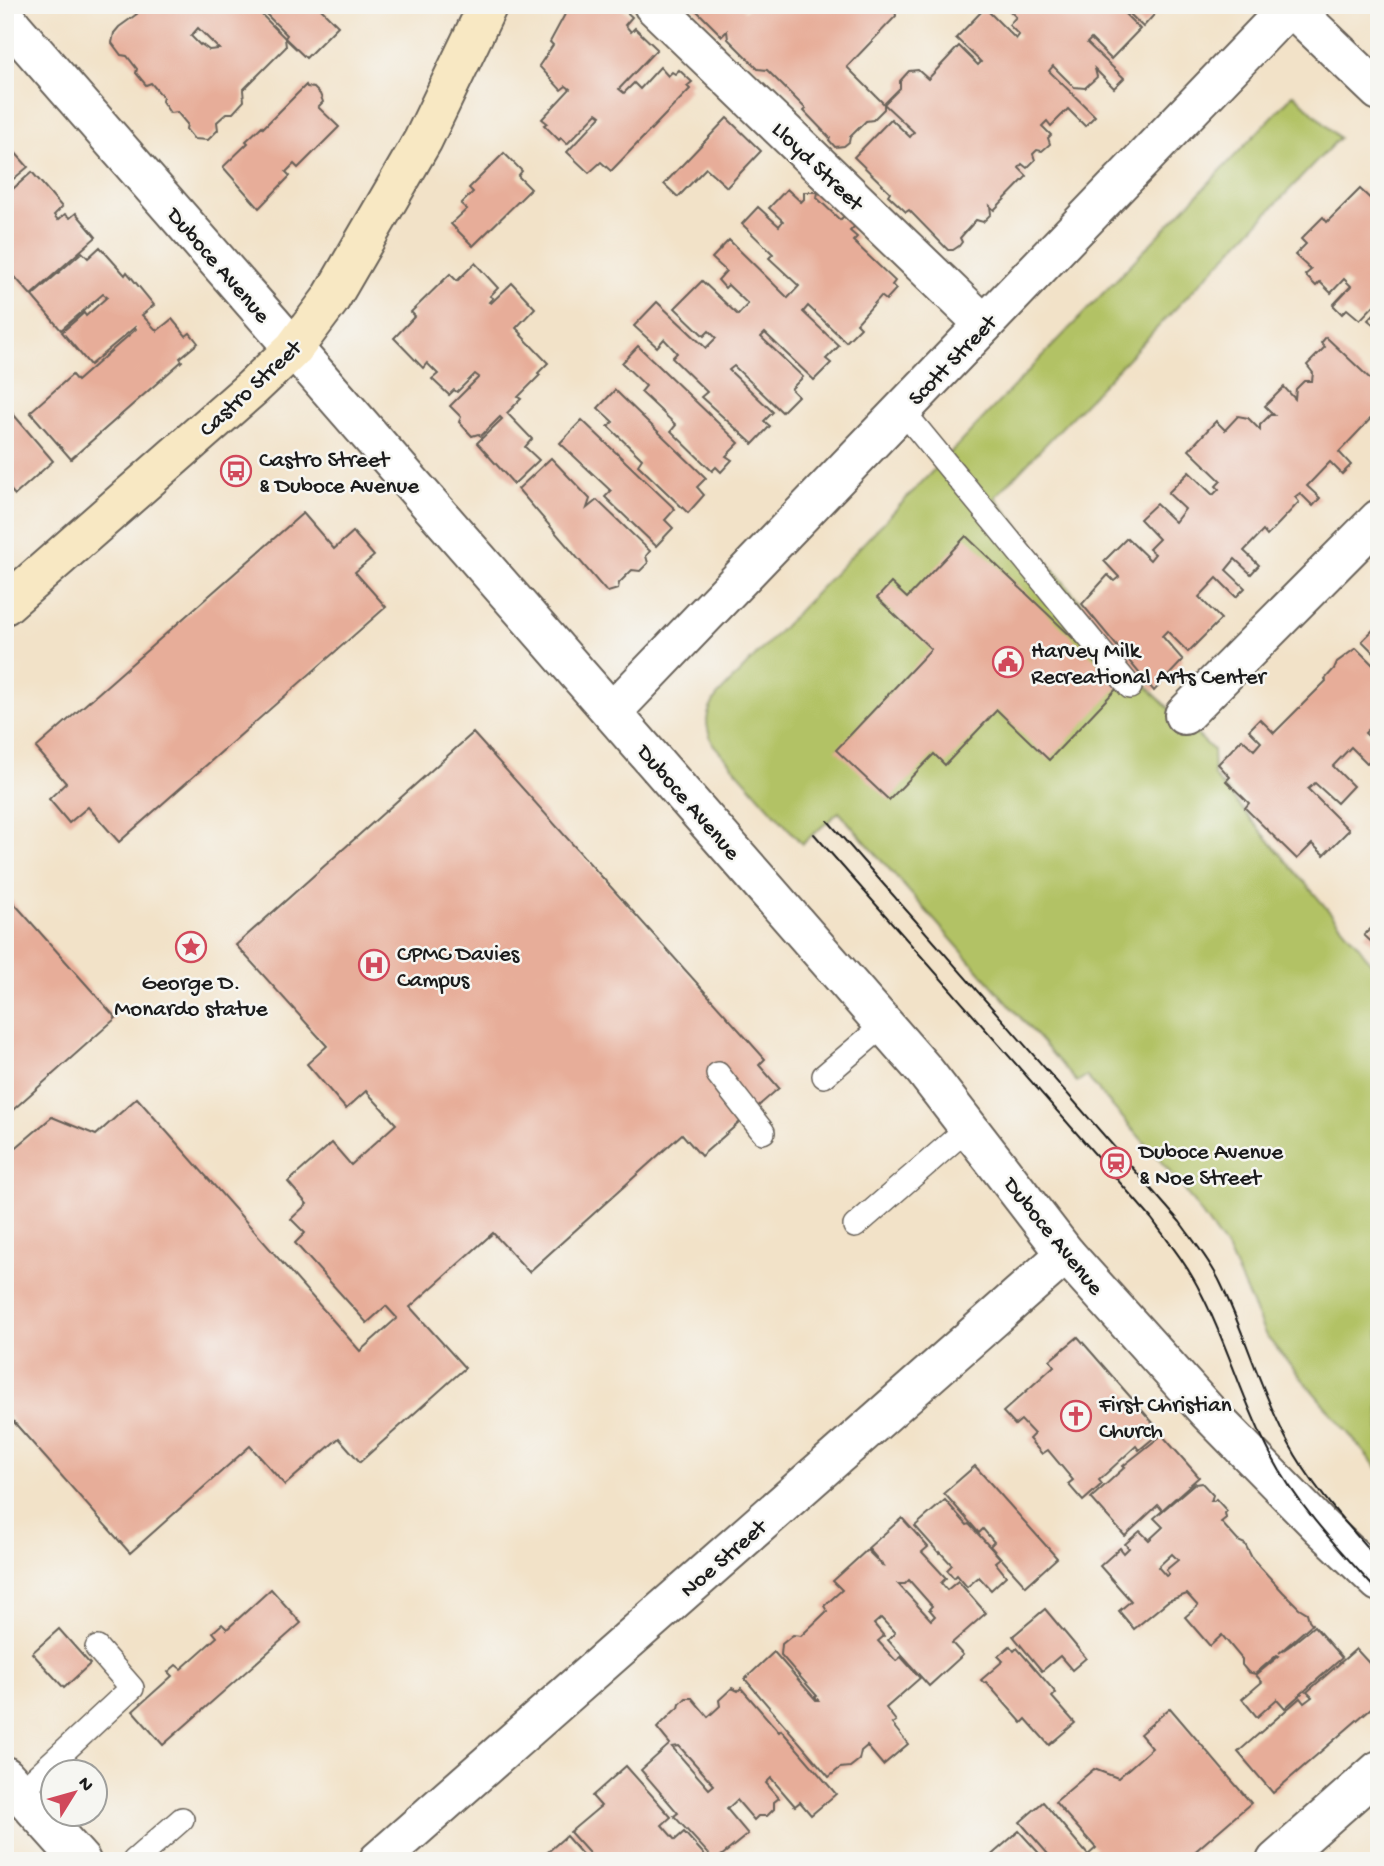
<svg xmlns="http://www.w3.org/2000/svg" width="1384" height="1866" font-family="'Gochi Hand',sans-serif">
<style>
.green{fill:#b2c265;stroke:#676f40;stroke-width:2}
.building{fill:#e7ad99;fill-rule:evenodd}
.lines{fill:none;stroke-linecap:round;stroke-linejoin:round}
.service-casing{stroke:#676158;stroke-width:26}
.minor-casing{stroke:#676158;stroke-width:42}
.tertiary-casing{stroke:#676158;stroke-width:42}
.secondary-casing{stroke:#676158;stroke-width:42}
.service{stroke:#fff;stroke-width:23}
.minor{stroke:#fff;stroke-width:38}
.tertiary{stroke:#fff;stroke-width:38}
.secondary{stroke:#f8e8c3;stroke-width:38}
.tram{stroke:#1c1c1c;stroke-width:2}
.labels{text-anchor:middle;stroke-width:5;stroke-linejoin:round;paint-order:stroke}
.street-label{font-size:23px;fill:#1c1c1c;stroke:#f6f6f2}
.poi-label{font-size:23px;fill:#1c1c1c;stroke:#f6f6f2;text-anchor:start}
</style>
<rect width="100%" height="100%" fill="#f6f6f2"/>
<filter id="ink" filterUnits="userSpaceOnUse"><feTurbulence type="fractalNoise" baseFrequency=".0143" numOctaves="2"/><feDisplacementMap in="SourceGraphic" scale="14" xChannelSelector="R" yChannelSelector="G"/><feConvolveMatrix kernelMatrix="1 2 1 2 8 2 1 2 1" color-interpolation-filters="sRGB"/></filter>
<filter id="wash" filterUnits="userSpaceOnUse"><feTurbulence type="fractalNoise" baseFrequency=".00686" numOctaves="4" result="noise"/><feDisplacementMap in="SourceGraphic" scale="28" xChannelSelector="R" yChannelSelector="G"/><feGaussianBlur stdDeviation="1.57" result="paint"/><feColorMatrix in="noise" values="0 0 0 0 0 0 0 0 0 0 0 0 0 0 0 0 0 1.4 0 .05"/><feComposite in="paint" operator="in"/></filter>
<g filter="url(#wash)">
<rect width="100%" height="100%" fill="#f2e2c8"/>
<path class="green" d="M1294,94L1339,138L995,497L1154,694L1213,750L1214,776L1358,945L1379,974V1470L1266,1336L1228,1251L1178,1181L1086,1076L1077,1082L839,812L802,844L713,744C704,723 705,715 717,696Z"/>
<g id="blocks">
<g class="building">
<path d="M138,5H252L285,38L286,47L243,90L244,101L233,113H227L217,122L218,130L208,140L194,139L186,129L187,124L177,112L170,113L162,101L163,97L151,83L146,85L136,73L137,69L127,56L121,55L112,43L114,33L119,27L137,14L133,10ZM198,28L219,49L209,50L201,44L200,45L191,36Z"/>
<path d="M257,5H310L312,7L317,5L338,26L306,58L285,38L287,35Z"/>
<path d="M570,5H619L632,17L625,25L631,32L635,28L657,49L619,89L624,93L634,83L640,89L660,67L668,76L672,72L675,74L679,70L692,82L687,86L690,89L611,171L601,162L589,173L567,152L601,116L597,113L567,144L561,138L559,140L544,125L547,123L542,119L570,89L566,86L561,90L539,66L553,45L550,42Z"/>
<path d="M691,5H739L745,11L751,5H892L895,9L896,16L847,67L884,104V109L873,120L866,121L850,137L849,142L844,146L835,147L829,140L830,138L804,111L806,109L767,70L758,69L728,39L727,31L722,36Z"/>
<path d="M1004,5H1116L1140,29L1111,59L1091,39L1087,43L1124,78L1114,88L1095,69L1097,77L1085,88L1074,87L1053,66L1049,71L1095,116L1085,126L1068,109L1051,126L1047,121L1042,126L1051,135L1048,138L1050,144L1042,151L1037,150L1033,154L1035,160L1027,168L1022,164L1019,168L1027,176L994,210L990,206L991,214L983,222L976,220L960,238L962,242L959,246L953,250H948L909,210L906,212L888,195L890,192L854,157L891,119L910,137L914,132L884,104L900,88V81L909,71L918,70L928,79L959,46L978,65L981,62L956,38L985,8L1016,39L1019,35L1009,25L1016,17Z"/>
<path d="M1121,5H1163L1143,27Z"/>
<path d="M306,85L307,87L314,88L320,94L323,102L318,107L339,127L298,168L294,164L286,172L290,176L259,208L223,167L248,143L246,141L262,126L263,128Z"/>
<path d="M727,118L761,151L727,187L706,168L678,197L664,184Z"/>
<path d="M5,141L28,167L5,186Z"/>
<path d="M504,153L522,171L518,176L531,189L473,246L451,224L467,209L461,204L473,192L469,188Z"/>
<path d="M32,172L62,207L54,215L58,220L65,214L70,218L76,213L96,237L31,295L15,277H8L5,274V196Z"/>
<path d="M787,189L801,202L804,199V192H818L817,198L840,220L844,216L855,226L850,231L857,237L853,241L895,281L892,285L896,289L886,300L881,296L857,323L861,327L846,342L808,306L803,312L839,346L826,359L831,363L814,380L765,333L761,337L803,377L791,389L798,396L782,412L734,366L729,370L773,412L764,421L770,426L753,444L701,397L707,392L672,358L677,353L664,339L657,347L634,326L657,302L706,348L716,338L709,331L704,336L675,308L702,281L738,315L748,304L728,285L725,288L718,280L726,271L712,258L729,240L788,298L799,286L769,258L773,254L742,224L758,207L779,226L783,221L769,208Z"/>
<path d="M1360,189L1379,207V300L1360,320L1347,309L1342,314L1333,305L1351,286L1344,279L1331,293L1320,282L1316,286L1305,275L1311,270L1295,255L1306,244L1301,239L1323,217L1327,222Z"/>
<path d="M100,247L125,275L127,272L154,305L142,315L157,331L172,319L186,336L190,333L198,343L180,358L182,361L71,459L30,412L72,375L77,381L136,329L135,327L90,365L62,332L84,313L86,316L107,297L103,294L61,330L32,296L82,252L88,258Z"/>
<path d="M475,263L498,288L490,296L493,298L489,302L491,303L512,283L535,308L516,328L522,334L521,335L548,363L538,373L540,375L518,397L521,399L507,413L532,439L525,447L539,460L514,484L477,443L502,419L500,417L481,436L478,434L472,436L459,422L461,417L450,406L479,377L475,374L457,392L454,390L449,395L432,379L438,374L427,363L423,368L394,338L415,316L411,312L450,274L457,281Z"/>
<path d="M1379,309V329L1368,320Z"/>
<path d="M1326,337L1379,387V413L1377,412L1339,452L1351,465L1342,474L1330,462L1307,486L1320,498L1313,506L1300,493L1295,497L1299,502L1267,536L1263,531L1244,551L1259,565L1251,574L1235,559L1226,570L1245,588L1236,597L1217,578L1199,597L1221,619L1188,652L1167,631L1162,636L1183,660L1154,691L1082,604L1108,575L1114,581L1119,577L1104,561L1127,538L1150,560L1155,554L1149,549L1159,539L1140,519L1156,504L1175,522L1185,509L1168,493L1189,472L1213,495L1219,489L1216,486L1221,481L1189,450L1216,421L1225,430L1238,416L1248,418L1260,430V425L1270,415H1274L1265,406L1284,387L1295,399L1296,389L1304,381H1312L1313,373L1307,365L1325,347L1321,343Z"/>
<path d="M638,346L739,443L726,456L732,460L721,472L716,467L712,471L671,431L676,425L641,392L646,386L622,363Z"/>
<path d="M615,390L706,478L697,487L704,495L688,513L638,465L642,459L608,426L613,422L598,408Z"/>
<path d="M8,408L53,461L15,495L5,484V410Z"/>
<path d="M582,420L675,509L665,520L673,528L656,546L605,497L611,491L560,443Z"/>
<path d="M551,458L590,499L587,508L597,500L650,551L646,556L648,563L640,571L632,570L619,583L618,589L608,592L605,590L518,489Z"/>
<path d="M303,513L334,549L353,532L374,556L355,572L386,607L119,842L88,807L69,823L49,799L66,783L36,748Z"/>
<path d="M966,536L1121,684L1049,760L997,710L945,765L934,754L889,800L836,750L931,649L877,598L891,583L907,598Z"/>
<path d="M1379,624V658L1362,641Z"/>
<path d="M1356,648L1379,671V733L1372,726L1365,733L1379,746V752L1367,763L1351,747L1333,766L1353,786L1337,803L1315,783L1308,789L1349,830L1324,855L1312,844L1297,859L1245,808L1249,803L1226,781L1230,777L1218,764L1242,739L1254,750L1261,742L1249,730L1260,719L1274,733L1326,681L1325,679L1334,669L1337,662Z"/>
<path d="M473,733L765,1059L759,1065L779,1088L701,1156L682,1134L529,1272L493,1233L410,1307L465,1368L360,1462L339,1438L285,1485L250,1446L130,1553L5,1412V1157L52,1117L96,1135L137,1098L360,1351L397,1318L386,1306L367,1323L295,1243L305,1233L291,1219L307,1204L288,1182L332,1143L351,1165L396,1124L366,1091L346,1109L307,1064L327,1046L236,945Z"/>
<path d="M5,893L116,1018L5,1117Z"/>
<path d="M1379,921V949L1364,935Z"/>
<path d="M1078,1337L1161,1432L1139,1450L1136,1446L1099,1480L1102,1484L1083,1501L1068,1484L1073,1480L1048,1450L1042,1454L1029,1439L1034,1434L1021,1420L1015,1425L1003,1412L1054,1366L1050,1360Z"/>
<path d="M1162,1435L1199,1477L1162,1510L1158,1505L1125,1536L1091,1498L1125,1467L1123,1466Z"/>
<path d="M975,1466L1057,1558L1026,1586L990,1546L994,1542L983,1529L979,1533L944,1493Z"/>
<path d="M1195,1483L1196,1484L1202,1483L1213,1495L1211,1501H1214L1216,1499L1227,1511L1225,1513L1226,1518L1221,1522L1238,1541L1245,1544L1252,1558L1283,1592L1299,1608L1307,1613L1309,1620L1312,1624L1279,1653L1291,1645L1314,1626L1342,1658L1285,1708L1277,1699L1257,1717L1242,1699L1262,1682L1256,1675L1279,1656L1277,1655L1255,1674L1248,1672L1242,1665V1659L1222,1635L1210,1646L1185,1617L1198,1606L1187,1594L1168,1601L1134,1629L1119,1611L1131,1601L1100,1566L1120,1548L1124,1553L1129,1548L1125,1544L1140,1531L1149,1540L1163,1527L1154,1518ZM1172,1554L1178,1560L1166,1570L1169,1574L1166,1576L1158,1567Z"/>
<path d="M945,1500L967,1525L969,1524L1000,1558L995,1562L1006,1576L991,1590L979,1577L967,1587L957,1575L954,1578L947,1570L952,1565L940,1552L939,1553L915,1526Z"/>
<path d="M902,1518L928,1547L922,1552L946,1578L941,1583L947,1590L958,1581L986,1613L952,1643L963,1655L929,1686L888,1640L895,1633L881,1618L874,1624L884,1636L878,1641L896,1661L901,1657L920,1678L886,1708L896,1721L892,1724L908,1744L883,1765L867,1746L861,1751L859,1760L850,1767L840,1768L829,1777L745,1679L774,1652L816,1700H818L815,1697L817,1696L781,1655L782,1644L793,1635L801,1636L827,1611L824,1606L842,1590L833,1581L867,1550L884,1567L868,1548ZM909,1580L932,1606L929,1609L935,1616L931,1620L898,1584H905Z"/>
<path d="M271,1589L301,1623L163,1745L133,1711L172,1676L168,1672L176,1665L181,1669L217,1637L213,1632L222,1624L227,1629Z"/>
<path d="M1045,1609L1086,1658L1072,1670L1060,1656L1042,1671L1013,1636Z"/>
<path d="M59,1629L90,1664L64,1688L32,1653Z"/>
<path d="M1010,1646L1014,1651L1017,1648L1056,1693L1052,1697L1075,1723L1049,1745L1026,1719L1022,1723L986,1682L984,1683L981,1680L1003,1661L998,1656Z"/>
<path d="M1356,1649L1379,1674V1701L1273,1793L1238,1752L1300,1698L1304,1703L1312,1697L1307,1692Z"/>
<path d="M732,1688L738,1691L741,1688L779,1732L781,1730L836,1794L811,1815L800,1802L795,1806L771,1778L766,1783L779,1798L774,1802V1809L767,1816H758L754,1820L737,1800L727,1809L748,1834L715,1861L674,1816L678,1813L641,1770L670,1744L657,1728L674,1711L679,1708L680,1704L686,1698H692L708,1717L720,1706L719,1700ZM679,1746L714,1785L709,1789L672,1747Z"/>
<path d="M1170,1708L1251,1803L1184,1861H1054L1020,1822L1043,1802L1088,1855L1096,1848L1055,1802L1094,1769L1118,1778L1152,1748L1140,1734Z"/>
<path d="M626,1766L671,1817L662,1825L675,1840L684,1832L710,1861H596L570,1832L601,1806L592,1796Z"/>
<path d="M1019,1831L1046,1861H988L987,1859Z"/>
<path d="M566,1836L588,1861H544L541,1858Z"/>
</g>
</g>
</g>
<g filter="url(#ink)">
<use href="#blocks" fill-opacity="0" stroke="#676158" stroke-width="2"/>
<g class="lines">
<g class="service-casing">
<g id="service">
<path d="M902,410L1130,687"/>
<path d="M718,1074L763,1132"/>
<path d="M824,1076L885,1024"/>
<path d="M855,1226L969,1127"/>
<path d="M20,1792L132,1688L97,1648"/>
<path d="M134,1861L182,1819"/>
</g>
</g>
<g class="minor-casing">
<g id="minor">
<path d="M653,5L984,324"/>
<path d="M1289,5L1379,91"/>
<path d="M5,16L13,27L924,1070L1066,1254L1207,1411L1321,1527L1379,1582"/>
<path d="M612,712L1291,5"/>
<path d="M1184,715L1379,519"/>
<path d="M378,1861L1066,1254"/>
<path d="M1276,1861L1379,1770"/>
</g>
</g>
<g class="tertiary-casing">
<path id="tertiary" d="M5,1776L81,1861"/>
</g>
<g class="secondary-casing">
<path id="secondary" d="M5,605L252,388L294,348L330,300L405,171L423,140L488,5"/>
</g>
<use href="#service" class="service"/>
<use href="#minor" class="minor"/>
<use href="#tertiary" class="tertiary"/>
<use href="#secondary" class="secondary"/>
<g class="tram">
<path d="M828,821L1180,1222C1194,1242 1211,1262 1221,1284C1246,1336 1261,1392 1288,1442C1312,1487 1346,1523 1379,1561"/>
<path d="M814,834L1151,1218C1169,1242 1188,1266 1201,1293C1228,1345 1243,1403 1271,1455C1298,1507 1340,1550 1379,1593"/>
</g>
</g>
</g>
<defs>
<g id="bus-ring" transform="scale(1.575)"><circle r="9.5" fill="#f6f6f2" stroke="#d1495b" stroke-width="1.5"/><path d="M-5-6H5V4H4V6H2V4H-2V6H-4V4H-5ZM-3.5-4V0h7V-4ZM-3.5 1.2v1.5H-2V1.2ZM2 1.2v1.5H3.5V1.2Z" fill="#d1495b"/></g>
<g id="civic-ring" transform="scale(1.575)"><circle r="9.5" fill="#f6f6f2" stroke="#d1495b" stroke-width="1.5"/><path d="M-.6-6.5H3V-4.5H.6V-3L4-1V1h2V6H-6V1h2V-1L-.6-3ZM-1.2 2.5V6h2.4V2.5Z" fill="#d1495b"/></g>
<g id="sight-ring" transform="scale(1.575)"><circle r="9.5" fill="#f6f6f2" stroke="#d1495b" stroke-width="1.5"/><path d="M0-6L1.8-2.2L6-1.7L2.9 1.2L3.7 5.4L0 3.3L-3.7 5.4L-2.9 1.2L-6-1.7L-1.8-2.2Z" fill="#d1495b"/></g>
<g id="hospital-ring" transform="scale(1.575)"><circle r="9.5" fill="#f6f6f2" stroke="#d1495b" stroke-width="1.5"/><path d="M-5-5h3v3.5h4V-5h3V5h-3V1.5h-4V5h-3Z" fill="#d1495b"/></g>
<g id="station-ring" transform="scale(1.575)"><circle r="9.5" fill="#f6f6f2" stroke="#d1495b" stroke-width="1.5"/><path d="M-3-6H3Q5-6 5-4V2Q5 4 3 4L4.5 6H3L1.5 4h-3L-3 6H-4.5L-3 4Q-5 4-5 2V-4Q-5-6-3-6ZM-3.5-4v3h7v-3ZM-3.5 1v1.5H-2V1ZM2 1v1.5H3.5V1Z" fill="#d1495b"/></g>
<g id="church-ring" transform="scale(1.575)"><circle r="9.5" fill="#f6f6f2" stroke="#d1495b" stroke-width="1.5"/><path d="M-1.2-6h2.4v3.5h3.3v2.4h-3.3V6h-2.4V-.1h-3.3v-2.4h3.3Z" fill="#d1495b"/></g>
</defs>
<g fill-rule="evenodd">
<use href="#bus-ring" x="236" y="471"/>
<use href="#civic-ring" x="1008" y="662"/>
<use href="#sight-ring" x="191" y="947"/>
<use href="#hospital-ring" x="374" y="965"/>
<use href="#station-ring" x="1116" y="1163"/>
<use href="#church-ring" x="1076" y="1416"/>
</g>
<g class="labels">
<g class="street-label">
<text transform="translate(819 165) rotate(44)" y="8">Lloyd Street</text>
<text transform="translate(220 264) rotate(49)" y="8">Duboce Avenue</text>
<text transform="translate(951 359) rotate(-46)" y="8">Scott Street</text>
<text transform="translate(249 387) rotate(-43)" y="8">Castro Street</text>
<text transform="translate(690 801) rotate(49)" y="8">Duboce Avenue</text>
<text transform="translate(1055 1235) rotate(51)" y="8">Duboce Avenue</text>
<text transform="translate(722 1557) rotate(-41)" y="8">Noe Street</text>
</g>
<g class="poi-label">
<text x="259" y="466">Castro Street<tspan x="259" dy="26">&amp; Duboce Avenue</tspan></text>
<text x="1031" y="657">Harvey Milk<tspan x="1031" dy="26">Recreational Arts Center</tspan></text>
<text x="397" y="960">CPMC Davies<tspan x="397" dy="26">Campus</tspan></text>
<text x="191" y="989" text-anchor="middle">George D.<tspan x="191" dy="26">Monardo statue</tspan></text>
<text x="1139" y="1158">Duboce Avenue<tspan x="1139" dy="26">&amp; Noe Street</tspan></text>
<text x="1099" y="1411">First Christian<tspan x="1099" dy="26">Church</tspan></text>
</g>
</g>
<rect width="1384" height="1866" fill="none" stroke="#f6f6f2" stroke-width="28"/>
<g transform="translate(74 1793) rotate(53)"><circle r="33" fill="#f6f6f2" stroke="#9f9f9c" stroke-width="2"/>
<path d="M0-5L12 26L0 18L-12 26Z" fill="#d1495b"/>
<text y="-10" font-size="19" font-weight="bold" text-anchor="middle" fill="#1c1c1c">N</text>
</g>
</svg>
